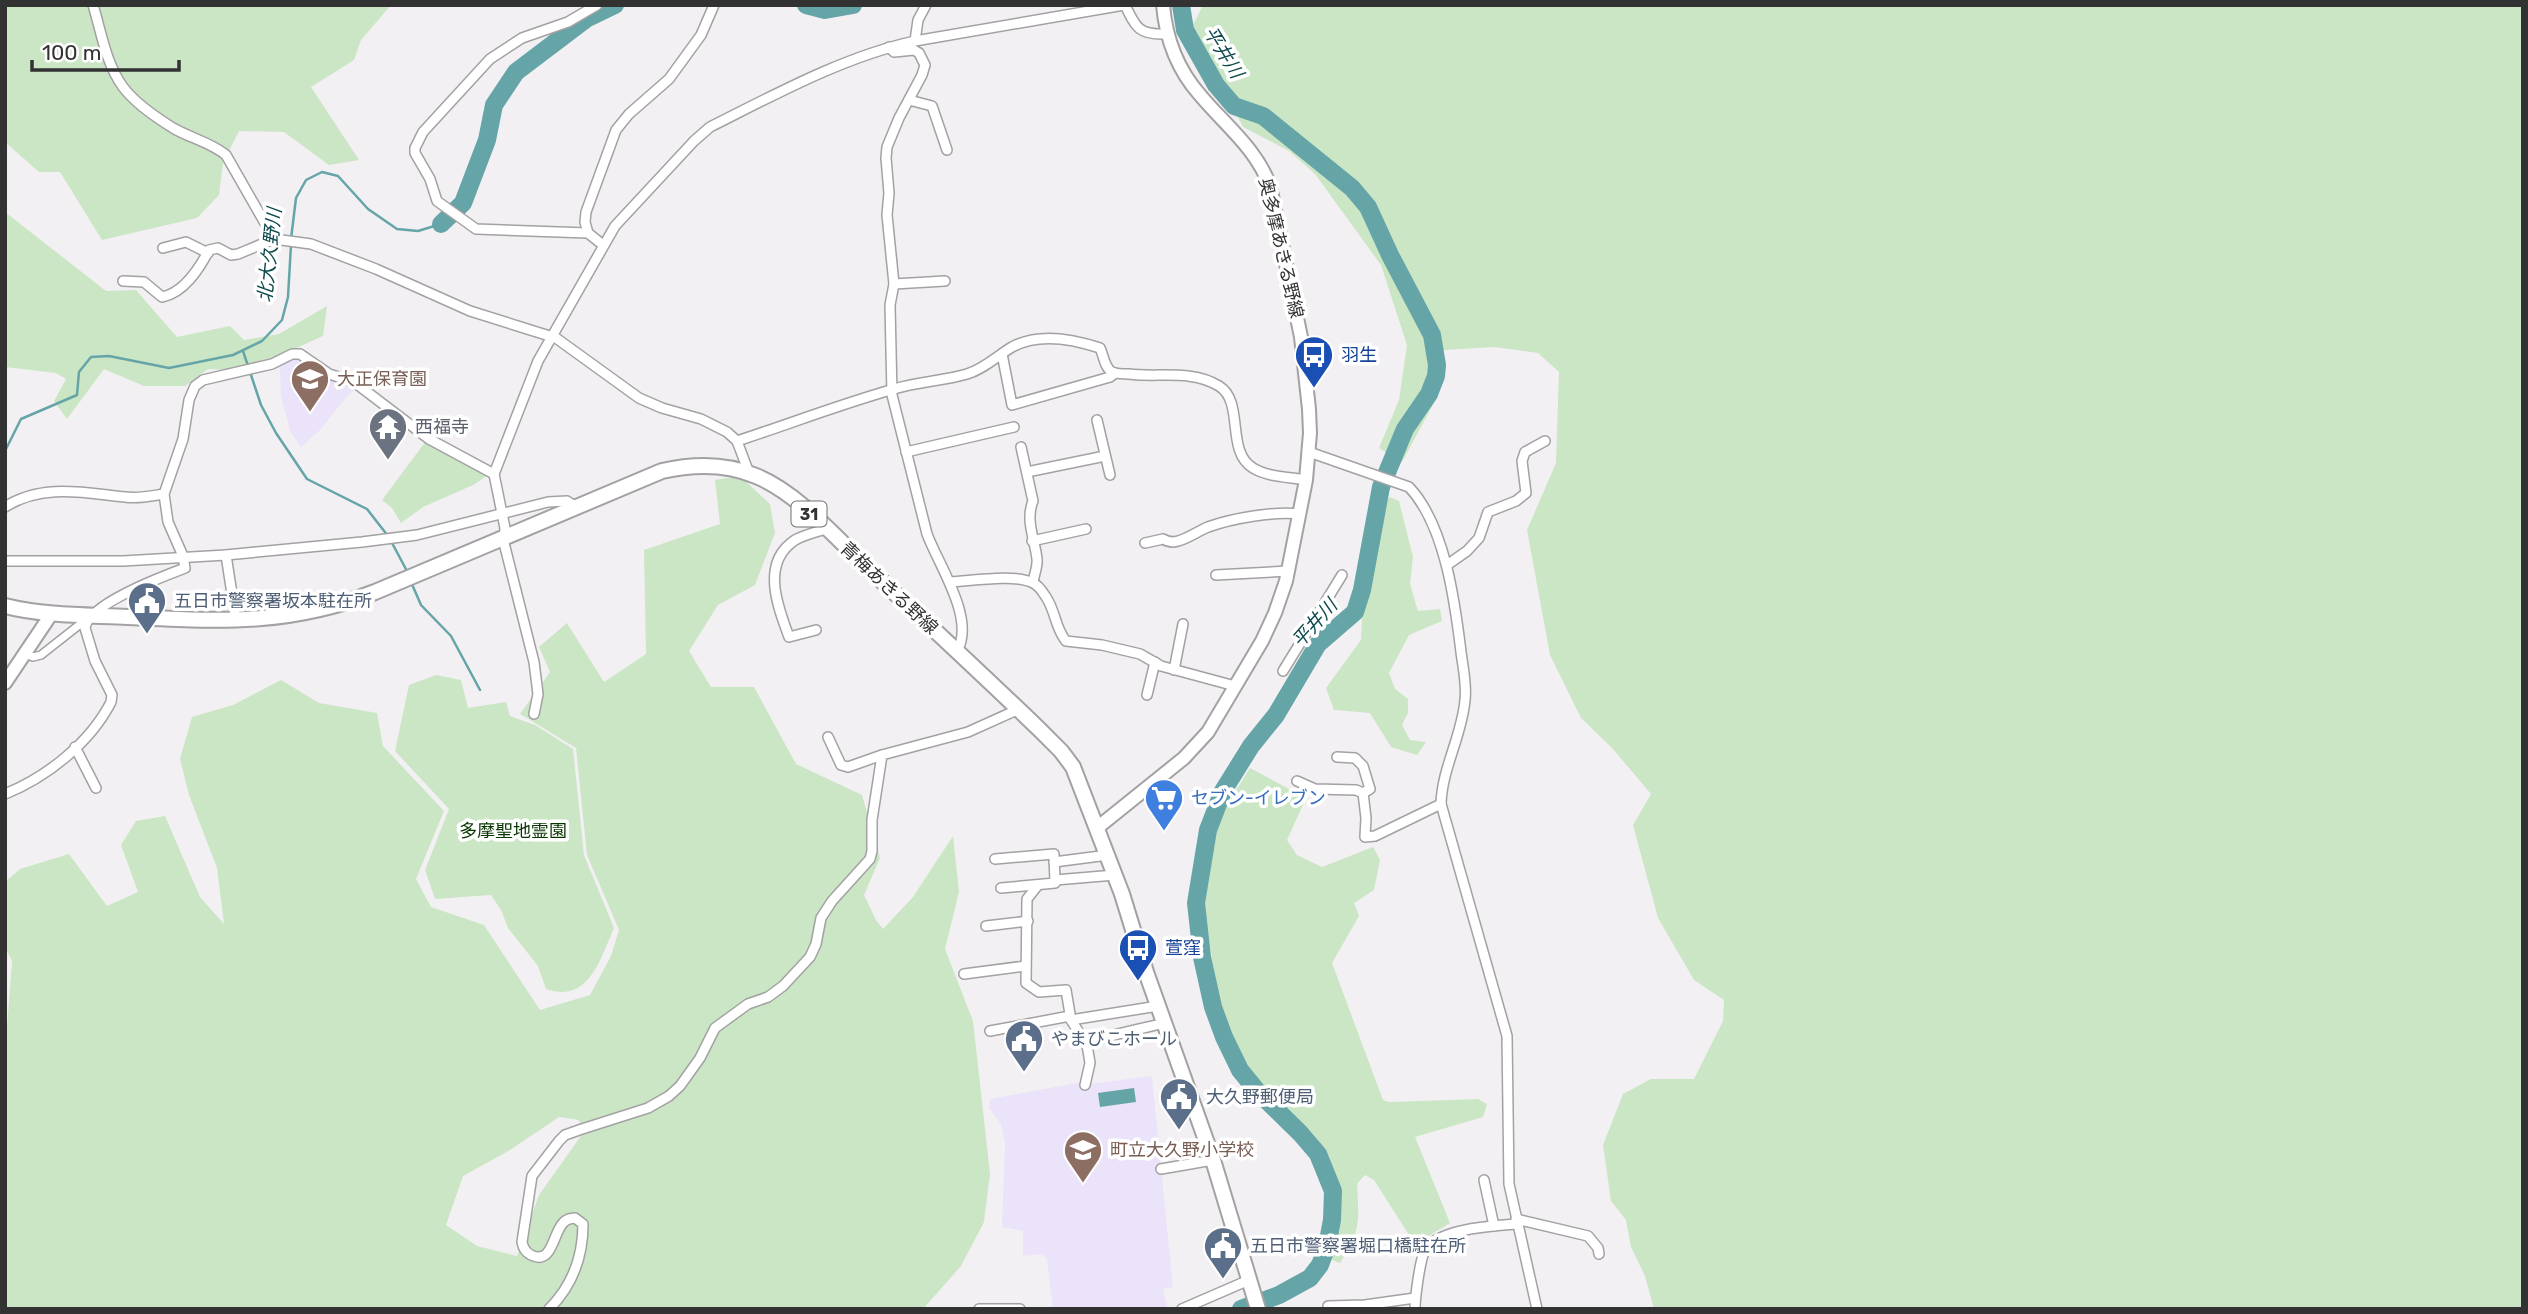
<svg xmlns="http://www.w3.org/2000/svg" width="2528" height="1314" font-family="Rubik,'Noto Sans JP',sans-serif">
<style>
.education{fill:#ebe3f9}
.green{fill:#cbe6c4;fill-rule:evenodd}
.water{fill:#65a5a8}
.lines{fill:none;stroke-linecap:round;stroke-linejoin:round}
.stream{stroke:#65a5a8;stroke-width:2.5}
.river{stroke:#65a5a8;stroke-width:18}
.pedestrian-casing{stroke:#a3a1a3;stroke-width:10}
.minor-casing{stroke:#a3a1a3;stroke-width:12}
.secondary-casing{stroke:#a3a1a3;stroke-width:16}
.primary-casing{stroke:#a3a1a3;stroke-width:18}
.pedestrian{stroke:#fff;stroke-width:7}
.minor{stroke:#fff;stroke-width:9}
.secondary{stroke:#fff;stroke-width:12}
.primary{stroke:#fff;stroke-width:14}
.labels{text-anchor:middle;stroke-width:7;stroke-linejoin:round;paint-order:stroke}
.shield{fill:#fff;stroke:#707070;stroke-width:2}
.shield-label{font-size:16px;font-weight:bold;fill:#333233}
.street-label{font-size:18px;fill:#333233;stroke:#fff}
.transit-label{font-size:18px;fill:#164399;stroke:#fff;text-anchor:start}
.education-label{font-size:18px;fill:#785e54;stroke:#fff;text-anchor:start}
.worship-label{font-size:18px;fill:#5b616d;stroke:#fff;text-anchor:start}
.service-label{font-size:18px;fill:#4e5e75;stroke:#fff;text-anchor:start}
.shop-label{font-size:18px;fill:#366cbe;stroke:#fff;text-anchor:start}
.park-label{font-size:18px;fill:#083600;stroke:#fff}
.water-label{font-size:19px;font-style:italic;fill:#0e4a4d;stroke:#fff}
</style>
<rect width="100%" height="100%" fill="#f3f0f3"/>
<g class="education">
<path d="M299,358L358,388L348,395L320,430L301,447L290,431L281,396L280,367L292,359Z"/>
<path d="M1152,1076L1173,1287L1163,1289L1168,1309H1053L1047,1259L1042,1254L1023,1256V1231L1002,1227L1005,1142L1001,1124L989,1108L990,1099L1081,1082L1082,1085Z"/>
</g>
<g class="green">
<path d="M5,5H391L361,40L354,60L311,87L359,160L329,165L284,132L239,131L223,163L219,195L197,218L102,240L60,172H39L5,142Z"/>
<path d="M1203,5H2523V1309H1654L1645,1276L1631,1247L1626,1220L1611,1201L1603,1145L1623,1094L1651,1079H1694L1723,1021L1724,1000L1694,980L1658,918L1633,825L1651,794L1613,749L1581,718L1550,655L1527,530L1556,463L1559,372L1538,353L1494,347L1444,350L1435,401L1402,462L1379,448L1399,400L1407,345L1381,265L1315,174L1289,151L1243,127L1192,27Z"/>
<path d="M5,212L106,291L136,290L177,337L230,326L244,340L279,334L327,306L323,336L274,358L232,370L208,369L185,386H144L104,369L67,419L54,401L66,379L56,373L5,367Z"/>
<path d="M426,441L487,476L473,485L423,507L401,523L392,508L382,500Z"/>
<path d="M740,476L770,504L775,533L755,585L718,605L689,651L711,687H754L796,764L862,795L880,858L864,895L876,920L883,929L913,897L953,836L959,892L945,949L973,1021L990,1174L984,1222L961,1266L923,1309H5V1053L12,961L5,947V882L20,869L69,854L107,906L138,892L121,845L136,821L165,816L200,897L224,924L217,868L189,795L180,759L192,717L233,705L281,680L319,703L377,713L383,746L444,811L416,879L431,907L484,925L540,1010L590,995L611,956L619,930L587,855L576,748L520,714L550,672L539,647L567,623L604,682L646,654L644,550L720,524L715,480ZM559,1117L579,1120L583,1133L539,1195L517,1256L477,1246L446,1225L463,1176L510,1150Z"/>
<path d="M1390,497L1399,501L1413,557L1410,584L1418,611L1440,609L1442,621L1409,635L1389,673L1395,689L1408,699V713L1402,725L1410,740L1426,742L1417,755L1391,747L1370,713L1334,710L1326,688L1361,640L1363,598L1386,502Z"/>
<path d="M436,675L461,680L468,708L506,702L510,716L535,725L573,749L584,855L614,928C600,959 589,1004 546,989L538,966L508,928L501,910L491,895L435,899L425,870L449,809L395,751L409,685Z"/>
<path d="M1250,768L1306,798L1287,840L1297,855L1322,867L1373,847L1380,860L1374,890L1354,903L1359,916L1332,963L1383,1100L1389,1102L1478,1099L1487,1104L1483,1117L1415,1137L1450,1223L1427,1237L1411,1238L1374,1180L1365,1175L1357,1184C1359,1220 1361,1232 1340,1263L1332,1260L1338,1199L1312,1142L1251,1071L1222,1022L1203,902L1218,819Z"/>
</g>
<path class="water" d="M1134,1088L1136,1102L1100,1107L1098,1093Z"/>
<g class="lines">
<g class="stream">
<path d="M291,239L296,198L306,180L322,172L338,176L368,209L397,229L418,231L441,224"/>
<path d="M243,351L261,405L276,433L307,479L367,509L388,536"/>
<path d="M5,451L21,419L77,395L79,372L91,357L109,356L169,368L233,355L262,341L282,320L288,297L291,245"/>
<path d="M391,541L408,573"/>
<path d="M411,582L421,605L451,636L480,690"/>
</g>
<g class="river">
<path d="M806,5L825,10L853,5"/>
<path d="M1181,5L1185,30L1216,85L1234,106L1263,116L1352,188L1368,207L1390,255L1432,335L1437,365L1436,376L1429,394L1405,429L1381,487L1362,590L1355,612L1318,644L1276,715L1251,746L1223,791L1208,830L1196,903L1202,957L1213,1007L1224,1037L1240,1070L1257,1091L1300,1133L1318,1154L1333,1191L1332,1220L1327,1246L1320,1265L1310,1278L1279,1295L1241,1309"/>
<path d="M441,224L463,203L487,140L494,105L516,72L586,19L615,5"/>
</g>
<g class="pedestrian-casing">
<path id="pedestrian" d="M25,654L33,657L41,655L88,618"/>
</g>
<g class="minor-casing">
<g id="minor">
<path d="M93,5C101,31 106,64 123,87C134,102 157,118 173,128C190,138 210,142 226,155L274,239"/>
<path d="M597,5L568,22L522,38L490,59L423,132L415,148V153L430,179L437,201L476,229L588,233L603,245"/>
<path d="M1125,5C1136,28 1139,35 1166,34"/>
<path d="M915,41L918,20L926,5"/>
<path d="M889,47L894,52L914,50L919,53L925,65L922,75L899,118L887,147L886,158L889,193L887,215L894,284L890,305L892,395L927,534C938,564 976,619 957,651"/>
<path d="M909,100L932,106L947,150"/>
<path d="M588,233L585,222L586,212L616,130L629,114L669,79L701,35L714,5"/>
<path d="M163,248L186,242L208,253"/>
<path d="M123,281L144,282L162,297C184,293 199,269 209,250L218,248L231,255L238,254L274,239L311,244L376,269L470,311L556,338L639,398L662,408L701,419L727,432L737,441L749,473"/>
<path d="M894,284L945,281"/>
<path d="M1002,354L1012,405L1110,377L1115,373"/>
<path d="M1097,420L1110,475"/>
<path d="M737,441C789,424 841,404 894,389C917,382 943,381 967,374C984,369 997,356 1012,347C1039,332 1073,339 1100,348C1104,356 1104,367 1112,372C1116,374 1124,374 1129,374C1158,378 1191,369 1219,386C1245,402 1225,451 1253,468C1267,477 1290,477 1306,480"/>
<path d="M1021,447L1033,501C1025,520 1035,540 1037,559C1038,566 1034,575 1033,582"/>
<path d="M906,452L1014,427"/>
<path d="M1309,452L1409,487C1445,525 1455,602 1461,652C1463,668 1467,685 1465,700C1462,736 1442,768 1441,804L1507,1036L1509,1184L1537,1309"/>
<path d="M1027,472L1105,456"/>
<path d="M5,507C42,483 85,493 125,497C138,499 151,496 164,494"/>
<path d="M1032,541L1086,529"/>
<path d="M1145,543L1163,539C1168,542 1172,543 1178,541C1189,538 1198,531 1208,527C1233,518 1275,511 1300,514"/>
<path d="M226,555L236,620"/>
<path d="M5,561H123L226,555L362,542L417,535L548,502L567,501L575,506"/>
<path d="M1447,565L1467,551L1479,538L1488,512L1516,501L1526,493L1522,461L1525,452L1545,441"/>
<path d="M1216,575L1289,571"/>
<path d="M950,582C971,581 1013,574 1031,582C1037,584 1043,592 1046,597C1056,612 1055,628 1066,641L1102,645L1140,654L1161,666L1235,686"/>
<path d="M816,630L789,637C778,607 760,563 795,540C804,535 816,532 826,529"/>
<path d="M1174,670L1183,624"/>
<path d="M1283,671L1342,575"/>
<path d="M1147,695L1155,662"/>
<path d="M534,714L538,694L534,662L504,543L505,528L494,474L538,361L615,226L694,141L710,127C776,94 843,57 915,41L1124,5"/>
<path d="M828,737L841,765L848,767L882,755"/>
<path d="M75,747L96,788"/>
<path d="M1297,781L1315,789L1356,790L1363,793L1370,789L1363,766L1355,758L1337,757"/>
<path d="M1363,793L1366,818L1365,837L1375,836L1441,804"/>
<path d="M5,794C47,777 90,743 111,702L112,695L95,661L85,628C88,604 164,576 185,568L183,556L168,522L164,494L183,439L189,400L195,386L203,380L272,364L292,354H300L329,374L354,382L429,439L494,474"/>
<path d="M995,859L1054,854L1055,883L1001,888"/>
<path d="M1054,862L1108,855"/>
<path d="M1055,880L1115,875"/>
<path d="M1038,885L1027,899L1026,983L1039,992L1066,990L1071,1020L1087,1045L1090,1063L1085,1085"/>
<path d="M986,926L1028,921"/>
<path d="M964,974L1025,966"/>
<path d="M1071,1020L1158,1006"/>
<path d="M990,1031L1070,1016"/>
<path d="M1087,1045C1093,1038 1150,1027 1164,1023"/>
<path d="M1161,1169L1213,1160"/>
<path d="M1484,1180L1494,1226"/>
<path d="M1516,1219L1588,1236L1598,1248L1599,1254"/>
<path d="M1328,1306L1365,1305L1415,1298"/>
<path d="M549,1309C572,1286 583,1257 583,1224L575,1218C569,1219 568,1218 564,1222C553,1231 553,1266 531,1255C525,1252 523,1248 522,1242L532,1176L559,1141L565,1135L582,1129L648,1108L669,1096L680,1086L700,1058L715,1028L748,1004L768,997L783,986L810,957L816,944L821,918L832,901L870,859L872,851V820L882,755L968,732L1019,709"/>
<path d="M979,1309H1020"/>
<path d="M1182,1309L1249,1280"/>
<path d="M1415,1309C1415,1298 1420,1259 1425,1250C1439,1228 1494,1226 1517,1224"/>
</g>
</g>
<g class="secondary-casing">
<g id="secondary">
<path d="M5,683L52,613"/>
<path d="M1097,828L1184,758L1208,732L1262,641L1275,613L1286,581L1306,480L1310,433L1309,409L1301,337L1270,186C1256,148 1225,125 1200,95C1177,69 1166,40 1163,5"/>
</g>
</g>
<g class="primary-casing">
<path id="primary" d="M5,606C45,616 87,615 128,617C220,621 287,626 375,592L662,471C693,464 725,463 756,476C798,493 837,539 870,570C927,623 984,676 1040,730L1061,751L1073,767L1122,894L1146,972L1213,1160L1258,1309"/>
</g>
<use href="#pedestrian" class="pedestrian"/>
<use href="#minor" class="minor"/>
<use href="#secondary" class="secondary"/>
<use href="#primary" class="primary"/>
</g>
<defs>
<g id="bus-pin" transform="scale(2.0125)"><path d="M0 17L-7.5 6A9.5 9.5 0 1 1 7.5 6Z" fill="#1a4fb4" stroke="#fff"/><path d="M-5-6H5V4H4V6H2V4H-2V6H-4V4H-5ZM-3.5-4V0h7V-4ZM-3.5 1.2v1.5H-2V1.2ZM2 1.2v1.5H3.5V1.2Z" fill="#fff"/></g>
<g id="school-pin" transform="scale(2.0125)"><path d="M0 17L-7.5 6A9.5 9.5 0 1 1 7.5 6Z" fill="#8d6e63" stroke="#fff"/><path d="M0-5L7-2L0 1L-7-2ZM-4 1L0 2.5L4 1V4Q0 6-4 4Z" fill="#fff"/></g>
<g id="temple-pin" transform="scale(2.0125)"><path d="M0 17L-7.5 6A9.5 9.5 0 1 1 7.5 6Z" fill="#6b7280" stroke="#fff"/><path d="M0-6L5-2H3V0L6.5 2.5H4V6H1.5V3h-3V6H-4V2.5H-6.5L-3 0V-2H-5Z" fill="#fff"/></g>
<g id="civic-pin" transform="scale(2.0125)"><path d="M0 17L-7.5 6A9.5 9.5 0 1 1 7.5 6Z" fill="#5c6f8a" stroke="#fff"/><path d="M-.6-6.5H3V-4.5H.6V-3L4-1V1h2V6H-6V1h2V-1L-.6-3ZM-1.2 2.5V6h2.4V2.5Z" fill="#fff"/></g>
<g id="supermarket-pin" transform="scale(2.0125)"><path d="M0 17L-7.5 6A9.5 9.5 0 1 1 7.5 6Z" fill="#3f7fe0" stroke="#fff"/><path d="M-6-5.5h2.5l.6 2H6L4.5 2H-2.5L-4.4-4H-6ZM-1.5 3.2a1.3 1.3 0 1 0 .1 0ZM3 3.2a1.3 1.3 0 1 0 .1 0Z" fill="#fff"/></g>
</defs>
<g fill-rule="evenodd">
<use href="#bus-pin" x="1314" y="355"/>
<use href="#school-pin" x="310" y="379"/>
<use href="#temple-pin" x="388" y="427"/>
<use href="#civic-pin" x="147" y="601"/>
<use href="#supermarket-pin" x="1164" y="798"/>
<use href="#bus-pin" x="1138" y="948"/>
<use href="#civic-pin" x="1024" y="1039"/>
<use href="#civic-pin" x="1179" y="1097"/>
<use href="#school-pin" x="1083" y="1150"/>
<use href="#civic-pin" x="1223" y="1246"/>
</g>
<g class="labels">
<rect class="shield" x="791.5" y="501.5" width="35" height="25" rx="5"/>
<g class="shield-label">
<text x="809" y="520">31</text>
</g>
<g class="street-label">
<text transform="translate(1281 248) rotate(77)" y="6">奥多摩あきる野線</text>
<text transform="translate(889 588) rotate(43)" y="6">青梅あきる野線</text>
</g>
<g class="transit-label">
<text x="1341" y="361">羽生</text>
<text x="1165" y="954">萱窪</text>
</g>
<g class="education-label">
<text x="337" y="385">大正保育園</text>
<text x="1110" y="1156">町立大久野小学校</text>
</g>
<g class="worship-label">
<text x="415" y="433">西福寺</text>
</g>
<g class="service-label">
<text x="174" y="607">五日市警察署坂本駐在所</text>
<text x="1051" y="1045">やまびこホール</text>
<text x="1206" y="1103">大久野郵便局</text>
<text x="1250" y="1252">五日市警察署堀口橋駐在所</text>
</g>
<g class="shop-label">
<text x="1191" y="804">セブン-イレブン</text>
</g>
<g class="park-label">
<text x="513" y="837">多摩聖地霊園</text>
</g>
<g class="water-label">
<text transform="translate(1224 52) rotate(58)" y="7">平井川</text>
<text transform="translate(269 255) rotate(-84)" y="7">北大久野川</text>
<text transform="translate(1314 623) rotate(-48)" y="7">平井川</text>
</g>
</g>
<rect width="2528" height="1314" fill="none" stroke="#333233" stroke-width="14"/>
<path d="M32 60v10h147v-10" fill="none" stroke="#333233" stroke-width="3.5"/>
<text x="42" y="60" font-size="21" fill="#333233" stroke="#ffffff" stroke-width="5" paint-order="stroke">100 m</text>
</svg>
